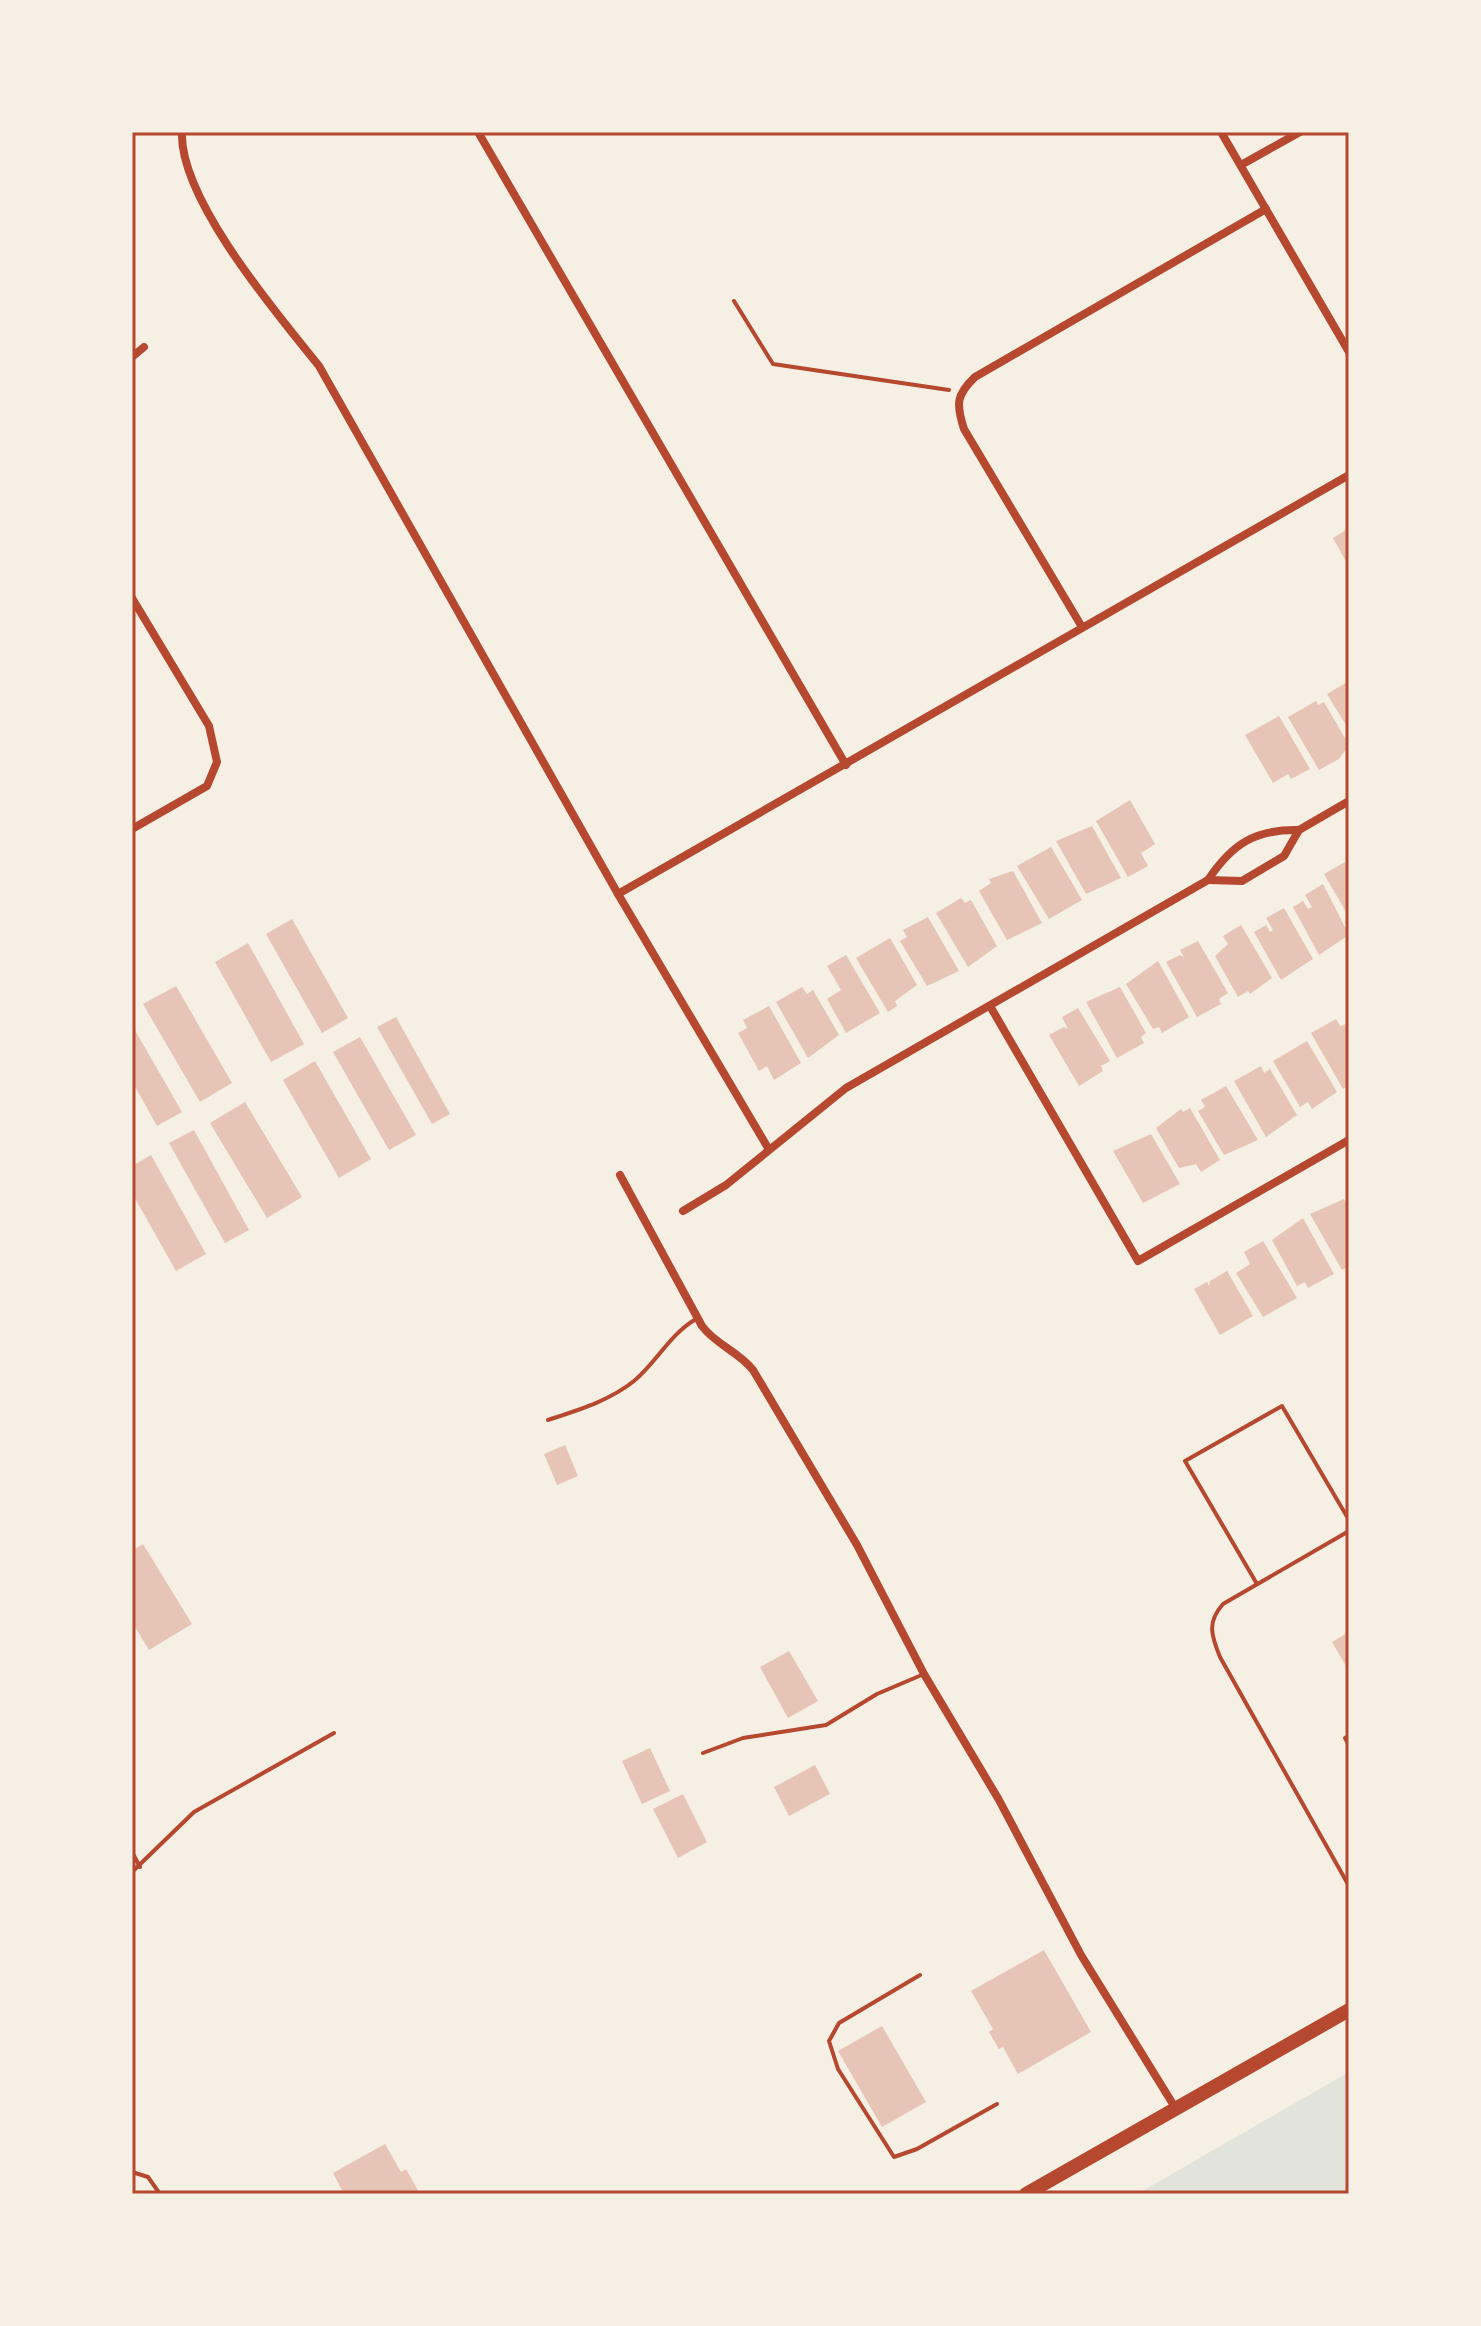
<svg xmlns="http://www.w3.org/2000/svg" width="1481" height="2326" font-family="'PT Serif',serif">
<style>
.green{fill:#e2e4dc}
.building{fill:#e6c5b7}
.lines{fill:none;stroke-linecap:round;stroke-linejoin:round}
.path{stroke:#b5482f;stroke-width:4}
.service{stroke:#b5482f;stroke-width:4}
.minor{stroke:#b5482f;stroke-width:8}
.primary{stroke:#b5482f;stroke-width:14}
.neatline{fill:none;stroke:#b5482f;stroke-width:3}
</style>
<rect width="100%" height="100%" fill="#f6efe4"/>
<path class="green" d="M1349,2072V2194H1137Z"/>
<g class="building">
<path d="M1349,528V567L1333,538Z"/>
<path d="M1349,681V730L1327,694Z"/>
<path d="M1316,701L1318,705L1324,702L1349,745L1339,759L1319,770L1288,717Z"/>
<path d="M1279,716L1310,769L1291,779L1288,774L1273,783L1245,735Z"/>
<path d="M1130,800L1155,844L1141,853L1148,866L1128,877L1096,821Z"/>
<path d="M1092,826L1121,878L1086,894L1056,841Z"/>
<path d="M1051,847L1082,900L1049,919L1017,866Z"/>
<path d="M1345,862L1349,869V917L1324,874Z"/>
<path d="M1013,871L1042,923L1007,940L979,891L991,883L989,879Z"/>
<path d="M1323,884L1349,935L1319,955L1293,907L1303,901L1308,909L1312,907L1305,895Z"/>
<path d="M961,898L965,903L971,900L997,946L968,967L936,913Z"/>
<path d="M1284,908L1313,959L1281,980L1254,932L1266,925L1270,932L1273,930L1266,918Z"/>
<path d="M928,917L959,971L927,986L900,941L907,937L903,930Z"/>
<path d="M292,919L348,1018L322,1033L266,934Z"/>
<path d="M1241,925L1272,978L1250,994L1248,991L1238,997L1215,956L1228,944L1223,936Z"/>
<path d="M890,938L917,985L895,1001L897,1006L888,1012L856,958Z"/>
<path d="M1198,941L1228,993L1219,999L1221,1004L1197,1017L1166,962L1180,955L1184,957L1180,950Z"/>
<path d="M248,943L304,1044L271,1062L215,962Z"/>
<path d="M846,955L880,1013L846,1033L827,999L841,990L827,966Z"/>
<path d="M1158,961L1189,1017L1162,1033L1159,1027L1153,1029L1126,984Z"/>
<path d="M176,986L232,1083L200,1102L143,1004Z"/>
<path d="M802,987L807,994L813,990L839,1035L808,1058L776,1002Z"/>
<path d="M1120,987L1146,1033L1141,1037L1144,1043L1117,1058L1086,1002Z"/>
<path d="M769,1006L801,1063L774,1080L767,1066L759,1071L738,1033L747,1028L743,1020Z"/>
<path d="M1078,1008L1110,1061L1101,1066L1103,1071L1079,1086L1049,1035L1064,1027L1068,1029L1062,1017Z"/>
<path d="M396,1017L450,1114L432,1124L377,1027Z"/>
<path d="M1336,1019L1340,1026L1349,1023V1085L1343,1089L1311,1033Z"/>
<path d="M132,1025L182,1112L157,1126L132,1081Z"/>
<path d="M360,1037L416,1135L389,1150L333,1052Z"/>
<path d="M1307,1041L1337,1092L1312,1109L1308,1102L1300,1107L1273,1061Z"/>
<path d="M315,1061L371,1159L339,1178L283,1080Z"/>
<path d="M1261,1066L1264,1073L1270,1069L1297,1115L1266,1137L1234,1081Z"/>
<path d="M1226,1086L1258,1140L1224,1155L1198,1111L1205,1107L1201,1100Z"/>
<path d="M245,1102L302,1197L267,1218L210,1123Z"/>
<path d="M1190,1108L1220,1160L1201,1172L1196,1164L1179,1168L1156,1128L1181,1109L1183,1112Z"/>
<path d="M194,1130L249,1230L225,1243L169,1143Z"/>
<path d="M1151,1134L1180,1184L1143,1203L1113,1151Z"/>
<path d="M151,1155L206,1254L176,1271L132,1193V1166Z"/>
<path d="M1344,1199L1349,1208V1266L1342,1270L1310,1214Z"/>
<path d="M1303,1218L1334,1274L1308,1288L1305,1282L1297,1286L1272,1240Z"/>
<path d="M1263,1241L1297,1298L1263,1317L1236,1273L1250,1264L1244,1252Z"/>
<path d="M1227,1271L1253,1316L1220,1335L1194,1289L1207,1282L1209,1286L1210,1281Z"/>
<path d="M565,1445L578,1476L557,1485L544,1454Z"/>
<path d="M143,1544L192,1624L149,1650L132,1622V1551Z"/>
<path d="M1349,1632V1671L1332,1642Z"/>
<path d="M789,1651L818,1701L788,1718L760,1667Z"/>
<path d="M650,1748L670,1791L642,1804L622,1761Z"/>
<path d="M815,1765L830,1794L789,1816L774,1787Z"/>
<path d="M683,1794L707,1842L678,1858L653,1809Z"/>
<path d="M1044,1950L1091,2032L1018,2074L1003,2047L999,2049L989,2032L993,2029L971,1991Z"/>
<path d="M882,2026L926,2102L882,2127L838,2051Z"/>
<path d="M385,2144L401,2172L406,2169L420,2194H344L333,2173Z"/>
</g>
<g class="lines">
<path class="path" d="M734,301L773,364L949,390"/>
<g class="service">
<path d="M548,1420C578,1410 609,1401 634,1381C657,1362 669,1335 696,1319"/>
<path d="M1349,1531L1223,1604C1207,1622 1211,1635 1220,1657L1349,1886"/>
<path d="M1257,1584L1185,1461L1282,1406L1349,1520"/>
<path d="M1349,1736L1345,1738L1349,1745"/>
<path d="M703,1753L743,1738L826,1725L877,1694L924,1674"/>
<path d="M132,1852L140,1867"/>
<path d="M132,1872L194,1812L334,1733"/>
<path d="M920,1975L839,2023L829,2041L838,2069L894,2157L917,2149L997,2104"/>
<path d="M132,2172L148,2177L160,2194"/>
</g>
<g class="minor">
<path d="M182,132C179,199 278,315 319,366L618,894L768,1148"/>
<path d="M478,132L846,765"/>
<path d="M1221,132L1349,352"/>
<path d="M1241,165L1300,132"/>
<path d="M132,357L144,347"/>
<path d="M132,598L209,726L217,762L207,786L132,829"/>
<path d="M1082,627L964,429C956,404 956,395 975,377L1266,209"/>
<path d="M1208,880L1242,881L1284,856L1299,830L1349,801"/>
<path d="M618,894L1349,475"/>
<path d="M990,1006L1138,1261L1349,1140"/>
<path d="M620,1175L702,1326C716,1345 738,1351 753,1370L857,1545L924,1674L999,1800L1081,1955L1176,2109"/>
<path d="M683,1211L726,1185L846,1088L1208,880C1232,844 1255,829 1299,830"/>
</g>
<path class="primary" d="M1026,2194L1349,2010"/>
</g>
<rect width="1481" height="2326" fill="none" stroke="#f6efe4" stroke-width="268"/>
<rect x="134" y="134" width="1213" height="2058" class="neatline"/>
</svg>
